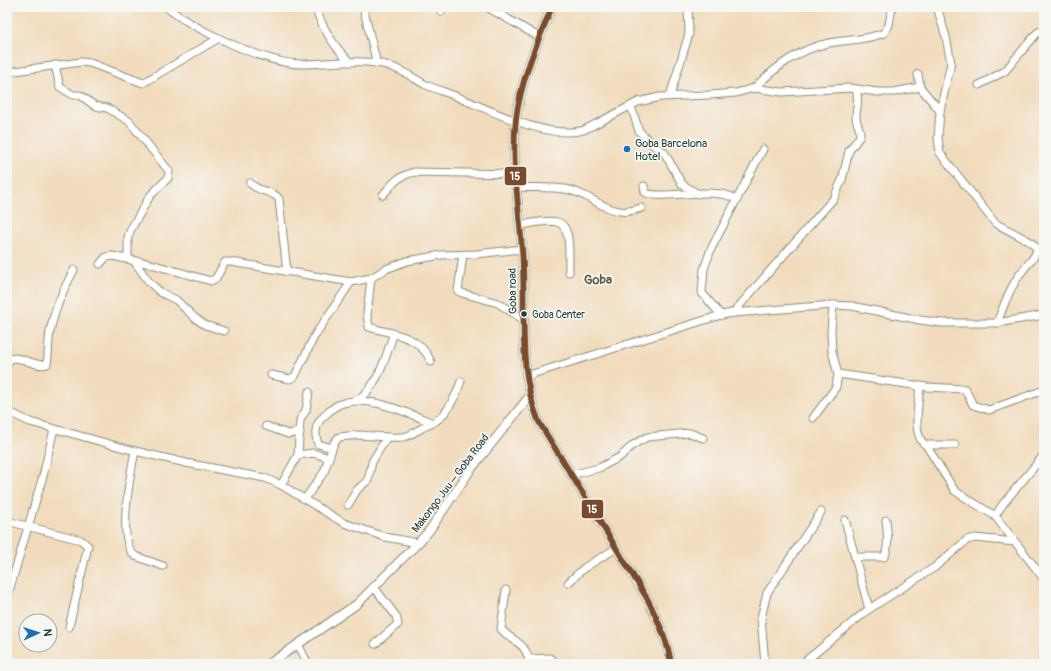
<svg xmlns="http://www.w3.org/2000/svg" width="1051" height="671" font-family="Pangolin,sans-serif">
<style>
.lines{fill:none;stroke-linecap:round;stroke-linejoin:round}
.minor-casing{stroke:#888c78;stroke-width:9}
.tertiary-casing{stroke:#888c78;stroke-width:10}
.minor{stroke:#fff;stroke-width:7}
.tertiary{stroke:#fff;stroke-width:8}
.bus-1-casing{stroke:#f6f6f2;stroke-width:9}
.bus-1{stroke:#7a4b2a;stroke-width:6}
.poi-dot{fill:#1f6fb2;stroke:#f6f6f2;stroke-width:1.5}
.bus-dot{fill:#1f3d34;stroke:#f6f6f2;stroke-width:1.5}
.labels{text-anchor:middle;stroke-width:3.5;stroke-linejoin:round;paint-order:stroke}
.bus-label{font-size:10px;fill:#1f3d34;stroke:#f6f6f2;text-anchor:start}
.poi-label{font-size:11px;fill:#1f3d34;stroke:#f6f6f2;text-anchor:start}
.street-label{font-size:11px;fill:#1f3d34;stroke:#f6f6f2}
.quarter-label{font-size:13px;font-weight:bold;fill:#636047;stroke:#f6f6f2}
.line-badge{stroke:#f6f6f2;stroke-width:1.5}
.badge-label{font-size:11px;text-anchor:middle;font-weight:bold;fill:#fff}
</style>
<rect width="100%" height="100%" fill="#f6f6f2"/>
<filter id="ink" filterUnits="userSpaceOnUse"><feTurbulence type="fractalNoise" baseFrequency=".025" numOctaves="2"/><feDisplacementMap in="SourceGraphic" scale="8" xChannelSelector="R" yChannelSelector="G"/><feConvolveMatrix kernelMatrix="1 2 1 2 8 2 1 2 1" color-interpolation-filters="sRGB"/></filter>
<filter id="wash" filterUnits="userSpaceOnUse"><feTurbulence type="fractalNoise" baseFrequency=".012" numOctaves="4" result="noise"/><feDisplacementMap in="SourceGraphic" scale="16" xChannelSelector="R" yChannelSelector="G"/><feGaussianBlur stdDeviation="0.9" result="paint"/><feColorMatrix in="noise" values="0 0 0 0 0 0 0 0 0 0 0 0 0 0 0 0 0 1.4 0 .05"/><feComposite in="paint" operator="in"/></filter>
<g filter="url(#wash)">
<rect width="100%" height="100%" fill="#f2dbbc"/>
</g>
<g filter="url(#ink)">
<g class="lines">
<g class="minor-casing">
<g id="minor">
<path d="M166,7C194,29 266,64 301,64C326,64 365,58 389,66C402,70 412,77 424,84C435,89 448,93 460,98C494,112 549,140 584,130L638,102L660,97L709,95L736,93L754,88L782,92L850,88L877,92H894L920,87"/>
<path d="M315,7C323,29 333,46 350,62"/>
<path d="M363,7L377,64"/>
<path d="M487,7L539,37"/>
<path d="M937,7L946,37L951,63L940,111L938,138L940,153L995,223L1029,241L1037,248C1036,258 1029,262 1024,269C1011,284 1004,305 997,323"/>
<path d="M441,12L443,7"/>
<path d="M55,65L60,87L73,95H80L95,106L107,108L129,121L169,171L168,178L150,196L131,229L128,237V259"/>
<path d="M15,71L81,62L90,63L143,83L219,38"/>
<path d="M918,74L920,87L940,111"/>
<path d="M979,85L1005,71L1037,33L1044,29"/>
<path d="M754,88C776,67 799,49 829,43C847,40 866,40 884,33L889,25L892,7"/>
<path d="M670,96L689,34L688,7"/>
<path d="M631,106L639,131L653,145L664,152L682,184L698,194"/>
<path d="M250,183C259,193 273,190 279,199L287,272"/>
<path d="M644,186L645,192C655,202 718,184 737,200"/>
<path d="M518,187C533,188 549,187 565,189C593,193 609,221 641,208"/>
<path d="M383,195C394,182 397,177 414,172L517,174"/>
<path d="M520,225C531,224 546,219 557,222C573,226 568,259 569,272"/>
<path d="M463,255L458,291L462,293L498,303L524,320"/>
<path d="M134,261L149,282L160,292L176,300L195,318L205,325L224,331"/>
<path d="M100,264L106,257L112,256L151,264L211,281L216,278L225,262H231L351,282L371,278L386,269L407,261L442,255L476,254L522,249"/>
<path d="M371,278L367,314L369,327C395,335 420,335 431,362"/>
<path d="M733,313L834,198L842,180L849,151L860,136C861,128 856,124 856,117C856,106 860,103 856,89"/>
<path d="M721,315L702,293L704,269L711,249L763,149"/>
<path d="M7,365L10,359C22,355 35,368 47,364C49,353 48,342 50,332C54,310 63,290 74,270"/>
<path d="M838,374L927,387L965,389L973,405L989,410L1044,390"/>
<path d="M271,375L290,379L295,376L315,335L351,282"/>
<path d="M526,376L721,315L733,313L833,305L852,306L920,320L942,323H997L1044,315"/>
<path d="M920,386C919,401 911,437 926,445H955"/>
<path d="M355,401C377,390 386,357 393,335"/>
<path d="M7,411L30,422L135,451L186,463L265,478L281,485L344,523L385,537L418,543"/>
<path d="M813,418L836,387L838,374L832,351L831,332L833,305"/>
<path d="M266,426L288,434L300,432"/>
<path d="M926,445L955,491L995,516L1044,579"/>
<path d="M332,448L318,444C314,433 315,424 324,416C328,413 333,407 338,405C365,392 407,413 433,423"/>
<path d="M135,451C131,471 116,542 135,556L163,566"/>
<path d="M298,455L313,453L329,458"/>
<path d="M571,475L599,468L620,457L633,445L647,437L690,433L703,438"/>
<path d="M281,485L298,455L300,420L306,410L309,392"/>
<path d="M305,499L324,472L334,443L339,437L359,435L387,437"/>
<path d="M348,505L357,490L368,480L372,462L387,437C408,438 406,437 422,428C427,425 432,424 436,421C448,413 457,394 461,381"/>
<path d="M995,516L1003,504L1044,455"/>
<path d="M845,520L869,609"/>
<path d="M7,521L81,540L88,546L69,627"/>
<path d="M855,557H884C890,548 887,530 886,520"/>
<path d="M568,583L584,568L615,549"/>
<path d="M374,587L396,616L398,624L375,644"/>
<path d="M506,590L501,629C513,643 527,641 529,664"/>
<path d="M7,598L43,476L54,429"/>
<path d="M298,644L308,664"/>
<path d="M529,659L550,658L558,664"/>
<path d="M802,663L824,662L832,664"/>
<path d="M803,663L869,609L935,567L967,540L975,538L1015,542"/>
<path d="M765,664L761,618L767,593L821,512"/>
</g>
</g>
<g class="tertiary-casing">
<g id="tertiary">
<path d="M552,7C537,43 521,79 516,119C511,161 519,206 522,249C527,307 516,367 539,422L648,600C658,621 668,641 671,664"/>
<path d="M269,664L357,604L418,543L429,531L471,469L529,397"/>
</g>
</g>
<use href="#minor" class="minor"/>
<use href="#tertiary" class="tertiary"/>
<g class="bus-1-casing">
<path id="bus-1" d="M552,7C537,43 521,79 516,119C511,161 519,206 522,249C527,307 516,367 539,422L648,600C658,621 668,641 671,664"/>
</g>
<use href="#bus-1" class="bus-1"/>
</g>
</g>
<circle class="poi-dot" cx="627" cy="149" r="4"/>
<circle class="bus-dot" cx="524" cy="314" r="3.5"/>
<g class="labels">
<g class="bus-label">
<text x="532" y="318">Goba Center</text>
</g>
<g class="poi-label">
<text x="635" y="147">Goba Barcelona<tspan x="635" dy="13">Hotel</tspan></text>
</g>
<g class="street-label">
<text transform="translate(512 291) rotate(-91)" y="4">Goba road</text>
<text transform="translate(450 483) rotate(-53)" y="4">Makongo Juu – Goba Road</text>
</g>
<g class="quarter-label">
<text x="598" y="284">Goba</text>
</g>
</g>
<g class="line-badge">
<rect x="504" y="166" width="23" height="20" rx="4" fill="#7a4b2a"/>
<rect x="581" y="499" width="23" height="20" rx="4" fill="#7a4b2a"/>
</g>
<g class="badge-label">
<text x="515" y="180">15</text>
<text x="592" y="513">15</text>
</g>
<rect width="1051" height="671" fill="none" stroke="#f6f6f2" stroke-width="24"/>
<g transform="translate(38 633) rotate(87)"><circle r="19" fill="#f6f6f2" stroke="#a0aca6"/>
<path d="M0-3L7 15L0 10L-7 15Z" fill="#1f6fb2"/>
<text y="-6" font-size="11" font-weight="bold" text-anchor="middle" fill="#1f3d34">N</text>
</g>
</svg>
